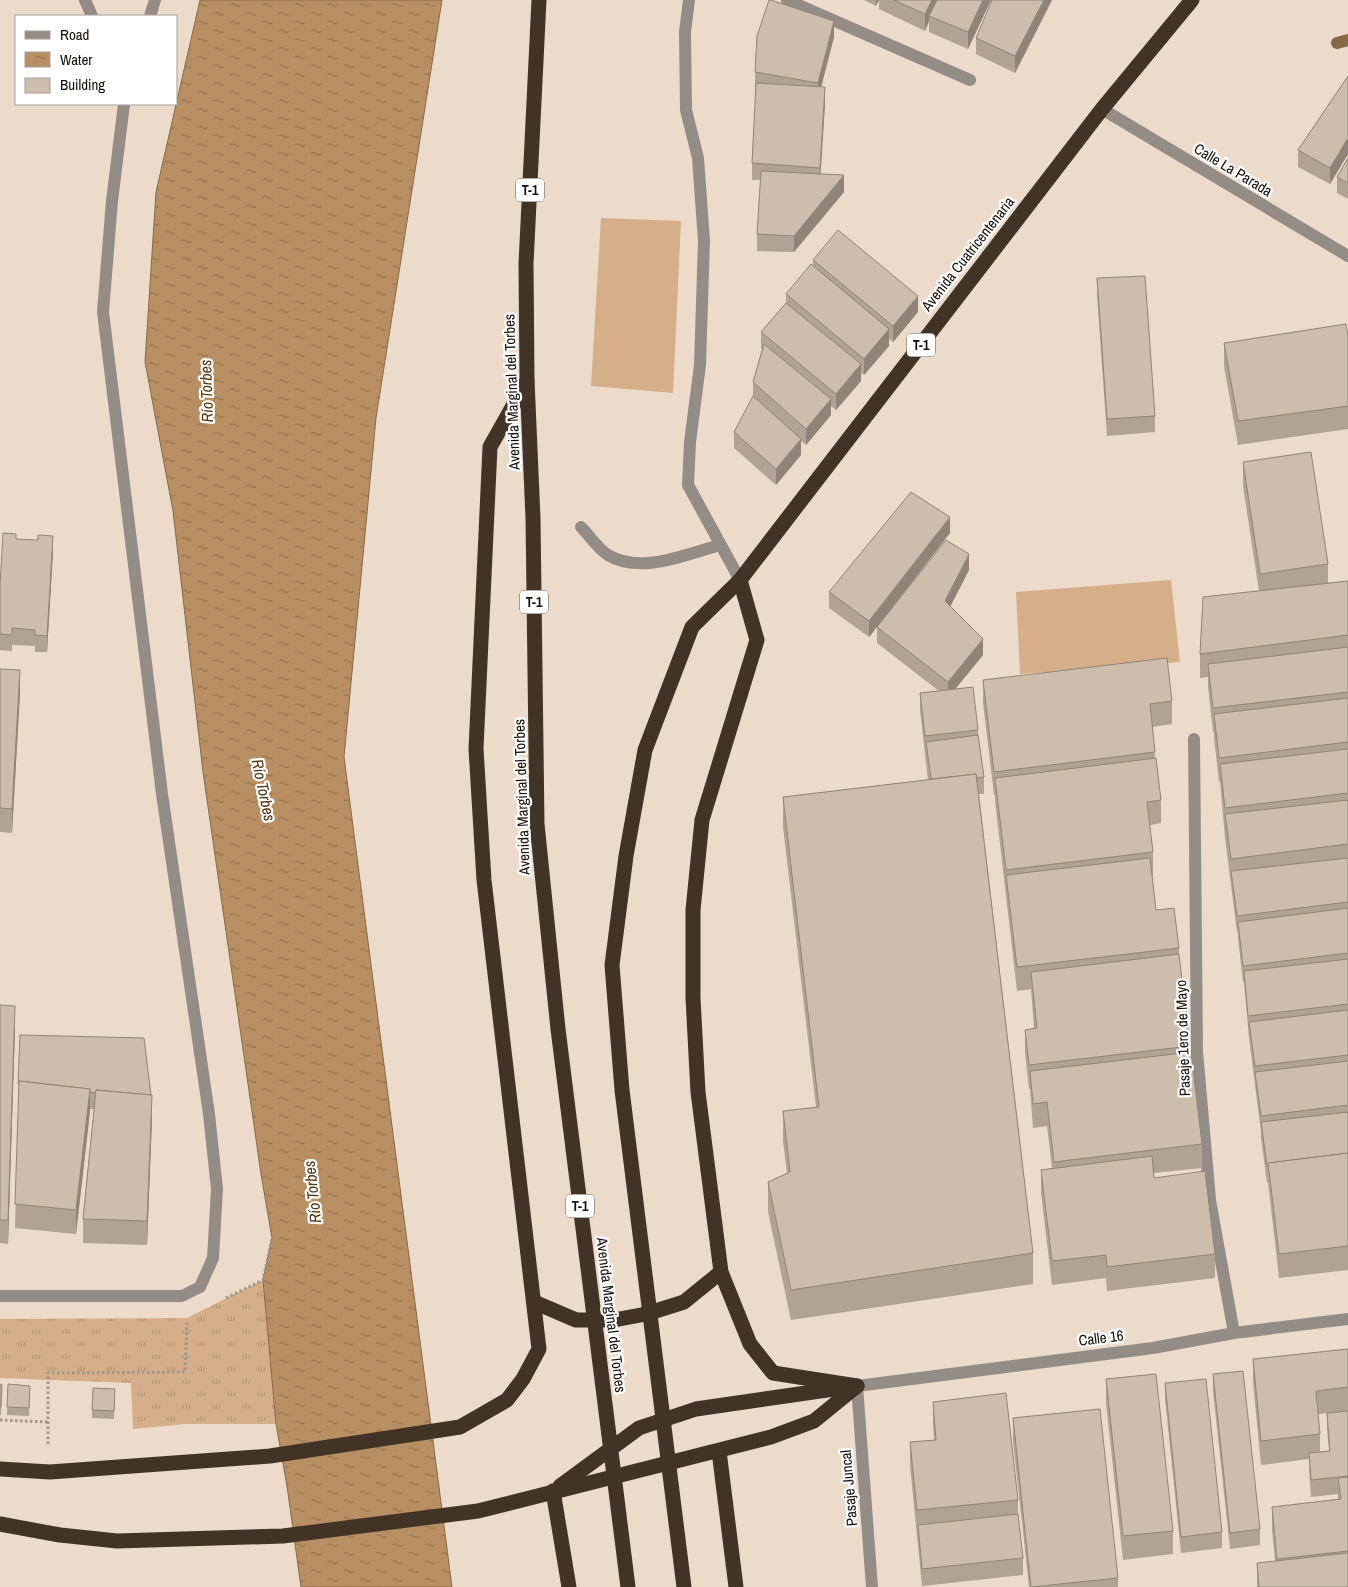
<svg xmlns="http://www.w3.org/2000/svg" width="1348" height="1587" font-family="'Archivo Narrow',sans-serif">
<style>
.grass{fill:url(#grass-tufts)}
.pitch{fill:#d4af89}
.water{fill:url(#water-ripples);stroke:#876948}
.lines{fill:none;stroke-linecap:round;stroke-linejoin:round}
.stream{stroke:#876948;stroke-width:12}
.path{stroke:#a39588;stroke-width:3;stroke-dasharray:2.5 2.5;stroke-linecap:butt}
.minor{stroke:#948d86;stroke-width:12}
.highway{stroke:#413426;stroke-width:15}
.wall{fill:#b0a394}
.shaded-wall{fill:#908478}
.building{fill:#cdbdac;stroke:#908478}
.labels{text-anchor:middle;stroke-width:4.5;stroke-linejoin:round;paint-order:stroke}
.shield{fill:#fff;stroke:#5c5854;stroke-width:1}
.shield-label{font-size:14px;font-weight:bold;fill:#16100a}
.street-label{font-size:15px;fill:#16100a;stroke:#fff}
.water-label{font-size:16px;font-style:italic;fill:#533512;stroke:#fff}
</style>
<defs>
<pattern id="grass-tufts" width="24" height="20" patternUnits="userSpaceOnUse" patternTransform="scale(1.25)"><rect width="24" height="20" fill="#d4af89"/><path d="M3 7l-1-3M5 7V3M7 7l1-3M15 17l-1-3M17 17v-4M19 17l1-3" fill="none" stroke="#b59675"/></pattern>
<pattern id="water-ripples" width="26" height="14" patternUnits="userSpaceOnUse" patternTransform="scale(1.25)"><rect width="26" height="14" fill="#b88f63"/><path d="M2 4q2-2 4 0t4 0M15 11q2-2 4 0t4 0" fill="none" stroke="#957350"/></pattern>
</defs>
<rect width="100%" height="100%" fill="#ecdbca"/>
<path class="grass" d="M263,1280L276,1424H186L133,1429L131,1383L0,1378V1319L187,1318Z"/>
<g class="pitch">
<path d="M601,218L681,221L673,393L591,386Z"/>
<path d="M1171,580L1180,662L1020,674L1016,592Z"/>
</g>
<path class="water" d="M200,0H442L376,418L344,757L452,1587H301L287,1486L276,1424L263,1280L272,1238L261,1174L203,772L173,511L145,362L156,192Z"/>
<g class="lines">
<path class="stream" d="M1337,43L1348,40"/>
<g class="path">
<path d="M226,1298L263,1280L272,1238"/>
<path d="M0,1420L48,1422"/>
<path d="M48,1444V1373L185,1372L187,1322"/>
</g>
<g class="minor">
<path d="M85,0L92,16"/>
<path d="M689,0L685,32L686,110L698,158L704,241L700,365L690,442L688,485L740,580"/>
<path d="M787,0L970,80"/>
<path d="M150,16L155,0"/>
<path d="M1102,109L1348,256"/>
<path d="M581,527C589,535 598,549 608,555C641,575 687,554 720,545"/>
<path d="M1194,739L1197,1051L1210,1200L1234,1333"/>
<path d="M0,1296H182L200,1287L213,1258L217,1189L209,1114L162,794L103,312L112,201L124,104"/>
<path d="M872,1587L857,1386L1153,1348L1234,1333L1348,1319"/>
</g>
<g class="highway">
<path d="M539,0L526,264L527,380L533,518L537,824L558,1029L628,1587"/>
<path d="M740,580L757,640L702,820L693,910V998L698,1092L721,1272L750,1344L773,1373L857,1386"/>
<path d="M534,1302L576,1320H614L646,1314L684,1302L721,1272"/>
<path d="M719,1451L736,1587"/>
<path d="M0,1469L50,1472L270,1456L460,1427L507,1400L523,1379L539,1349L484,880L476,749L490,447L527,381"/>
<path d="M560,1486L639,1428L696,1409L841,1388"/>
<path d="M553,1491L569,1587"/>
<path d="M0,1524L60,1535L117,1541L283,1536L478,1511L771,1437L814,1421L857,1386"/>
<path d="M684,1587L622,1090L612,965L626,856L645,750L692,627L740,580L1102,109L1192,0"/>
</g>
</g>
<g class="wall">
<path d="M864,0H879L876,6Z"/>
<path d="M879,0H991L968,49L929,32V21L925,31L879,9Z"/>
<path d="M992,0H1052L1015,73L976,54V38Z"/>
<path d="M834,37L821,87L825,104L820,174L844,192L794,252L757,251V234L761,180H752V163L756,88H755V72Z"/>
<path d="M1348,76V154L1330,184L1298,167V150Z"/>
<path d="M1348,158V199L1337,193V177Z"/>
<path d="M813,260L918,312L893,342L889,339V346L864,375L861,373V381L836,410L831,406V415L806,445L801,441V455L776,485L734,448V432L753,396V382L762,349L761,348V332L786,303V294L813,266Z"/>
<path d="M1097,278L1155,416V432L1107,436L1097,295Z"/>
<path d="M1348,336V429L1238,445L1224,366V343Z"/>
<path d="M1243,462L1328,564V583L1348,581V1270L1279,1278L1268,1182L1267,1183L1261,1138V1132L1249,1038L1244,982H1243L1238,938V932H1237L1225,838L1220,781L1219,782L1214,738V732H1213L1208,687V677L1200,678V654L1259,591L1243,486Z"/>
<path d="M950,533L880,623L969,570L950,606L983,655L955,689L978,730V735L984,777V794H979L1033,1253V1284L791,1320L768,1212V1182L787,1173L783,1141V1111L816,1107L783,827V797L928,780L920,710V693L939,691L877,643V627L869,637L829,608V592Z"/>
<path d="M16,539L53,552L47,652H35V646L12,645V651L0,650V586Z"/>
<path d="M0,669L20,693L12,833L0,832Z"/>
<path d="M983,680L1172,701V724L1152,727L1155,758L1161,800V823L1150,825L1153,852V876H1152L1156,910L1179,948V954L1190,1046V1052L1202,1144V1168L1154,1173V1178L1215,1254V1278L1107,1291L1106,1278L1052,1285L1041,1193V1170L1052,1168L1047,1126L1033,1128L1030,1089H1029L1025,1053V1030L1034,1028L1031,989L1017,991L995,801V795H994L983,703Z"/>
<path d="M0,1005L15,1029L8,1244L0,1243Z"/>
<path d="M20,1035L152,1119L147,1245L83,1243V1219L94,1109H90L76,1234L15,1228Z"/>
<path d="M1348,1349V1411L1318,1414L1320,1434V1452L1329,1451L1327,1430V1413L1348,1411V1587H1257V1563L1275,1561L1272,1530V1507L1338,1499V1494L1311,1497L1309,1469V1459L1261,1465L1253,1383V1359Z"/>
<path d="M1213,1374L1260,1529V1545L1230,1549L1213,1391Z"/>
<path d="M1106,1379L1173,1531V1554L1123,1560L1106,1403Z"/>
<path d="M1165,1383L1222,1532V1548L1181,1553L1165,1399Z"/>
<path d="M0,1384L2,1393L1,1415H0Z"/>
<path d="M8,1384L30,1394L29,1416L7,1415Z"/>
<path d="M115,1397L114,1419L92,1418V1410Z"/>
<path d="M933,1402L1018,1500V1514L1023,1558V1575L922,1586L910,1466V1442L934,1440L933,1425Z"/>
<path d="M1013,1418L1118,1578V1587H1029L1013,1441Z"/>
</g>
<g class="shaded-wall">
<path d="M876,0H879L876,6Z"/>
<path d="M932,0H940L929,16V21L925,31V14Z"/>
<path d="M983,0H991L968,49V32Z"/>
<path d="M1044,0H1052L1015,73V56Z"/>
<path d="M834,21V37L818,99V83Z"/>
<path d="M825,87V104L820,184V168Z"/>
<path d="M1348,138V154L1330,184V168Z"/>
<path d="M844,175V192L794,252V236Z"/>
<path d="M918,296V312L893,342V326Z"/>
<path d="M889,329V346L864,375V359Z"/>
<path d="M861,364V381L836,410V394Z"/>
<path d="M831,399V415L806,445V429Z"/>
<path d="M801,439V455L776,485V469Z"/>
<path d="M950,517V533L869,637V621Z"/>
<path d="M53,536V552L47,652V636Z"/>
<path d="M969,554V570L945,617V601Z"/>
<path d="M983,639V655L948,698V682Z"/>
<path d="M20,670V693L12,833V809Z"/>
<path d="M15,1006V1029L8,1244V1220Z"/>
<path d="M90,1089V1112L76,1234V1210Z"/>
<path d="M152,1095V1119L147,1245V1221Z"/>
</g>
<g class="building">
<path d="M769,0H771L834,21L818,83L755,72L757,36Z"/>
<path d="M894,0H932L925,14Z"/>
<path d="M937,0H983L968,32L929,16Z"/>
<path d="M992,0H1044L1015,56L976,38Z"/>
<path d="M1348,76V138L1330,168L1298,150Z"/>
<path d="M756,83L825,87L820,168L752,163Z"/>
<path d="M1348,158V183L1337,177Z"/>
<path d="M761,171L844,175L794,236L757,234Z"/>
<path d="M838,230L918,296L893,326L813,260Z"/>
<path d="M811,264L889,329L864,359L786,294Z"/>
<path d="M1145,276L1155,416L1107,419L1097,278Z"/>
<path d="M786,303L861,364L836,394L761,332Z"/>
<path d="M1346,324L1348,336V406L1238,421L1224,343Z"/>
<path d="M764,344L831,399L806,429L753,382Z"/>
<path d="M753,396L801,439L776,469L734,432Z"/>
<path d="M1311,452L1328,564L1260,574L1243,462Z"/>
<path d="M911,492L950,517L869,621L829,592Z"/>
<path d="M3,533L16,534V539L38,540V535L53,536L47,636L35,635V630L12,628V635L0,634V586Z"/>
<path d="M946,540L969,554L945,601L983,639L948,682L877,627Z"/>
<path d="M1348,581V635L1200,654L1203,597Z"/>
<path d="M1348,647V692L1213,708L1208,664Z"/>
<path d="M1167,658L1172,701L1150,704L1155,752L994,772L983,680Z"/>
<path d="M0,669L20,670L12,809L0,808Z"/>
<path d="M973,687L978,730L925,736L920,693Z"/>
<path d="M1348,698V742L1219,758L1214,714Z"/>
<path d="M978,735L984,777L977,778L976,774L931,779L926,742Z"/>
<path d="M1348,749V793L1225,808L1220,764Z"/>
<path d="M1156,758L1161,800L1147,802L1153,852L1006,870L995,778Z"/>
<path d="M976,774L1033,1253L791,1290L768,1182L790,1172L783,1111L819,1107L783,797Z"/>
<path d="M1348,800V844L1231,859L1225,814Z"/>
<path d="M1150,858L1156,910L1174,908L1179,948L1017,967L1006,875Z"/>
<path d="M1348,858V902L1237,916L1231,871Z"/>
<path d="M1348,908V953L1243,966L1238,922Z"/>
<path d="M1179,954L1190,1046L1029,1065L1025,1030L1037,1028L1031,972Z"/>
<path d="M1348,959V1004L1248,1016L1244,971Z"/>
<path d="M0,1005L15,1006L8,1220H0Z"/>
<path d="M1348,1010V1055L1255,1066L1249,1022Z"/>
<path d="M20,1035L144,1038L151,1095L96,1090V1093L90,1092V1089L19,1081V1084H18Z"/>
<path d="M1191,1052L1202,1144L1054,1162L1047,1102L1033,1104L1030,1071Z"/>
<path d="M1348,1061V1105L1261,1116L1255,1072Z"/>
<path d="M19,1081L90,1089L76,1210L15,1204Z"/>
<path d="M96,1090L152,1095L147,1221L83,1219Z"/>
<path d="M1348,1112V1153L1268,1163V1166H1267L1261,1122Z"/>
<path d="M1348,1153V1246L1279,1254L1268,1163Z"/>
<path d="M1152,1156L1154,1178L1205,1171L1215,1254L1107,1267L1106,1255L1052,1261L1041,1170Z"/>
<path d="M1348,1349V1387L1316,1391L1320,1434L1261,1441L1253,1359Z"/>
<path d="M1243,1371L1260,1529L1230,1533L1213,1374Z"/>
<path d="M1156,1374L1173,1531L1123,1536L1106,1379Z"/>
<path d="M1206,1379L1222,1532L1181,1537L1165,1383Z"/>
<path d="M0,1384L2,1385L1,1407H0Z"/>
<path d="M8,1384L30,1386L29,1408L7,1407Z"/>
<path d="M93,1388L115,1389L114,1411L92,1410Z"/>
<path d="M1006,1393L1018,1500L917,1510L910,1442L936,1440L933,1402Z"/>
<path d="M1100,1409L1118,1578L1031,1587L1013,1418Z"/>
<path d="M1348,1411V1476L1311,1480L1309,1453L1330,1451L1327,1413Z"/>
<path d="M1348,1477V1551L1277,1559L1272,1507L1341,1499L1338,1478Z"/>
<path d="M1018,1514L1023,1558L922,1569L918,1525Z"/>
<path d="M1348,1553V1587H1259L1257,1563Z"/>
</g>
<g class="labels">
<g class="shield">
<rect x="516" y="178.5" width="28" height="23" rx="4"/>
<rect x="907" y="333.5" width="28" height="23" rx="4"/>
<rect x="520" y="590.5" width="28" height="23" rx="4"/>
<rect x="566" y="1194.5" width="28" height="23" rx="4"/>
</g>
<g class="shield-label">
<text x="530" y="195">T-1</text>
<text x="921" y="350">T-1</text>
<text x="534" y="607">T-1</text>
<text x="580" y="1211">T-1</text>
</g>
<g class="street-label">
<text transform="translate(1233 170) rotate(31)" y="5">Calle La Parada</text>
<text transform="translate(968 254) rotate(-52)" y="5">Avenida Cuatricentenaria</text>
<text transform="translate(512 392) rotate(-92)" y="5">Avenida Marginal del Torbes</text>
<text transform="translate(522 797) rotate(-92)" y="5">Avenida Marginal del Torbes</text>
<text transform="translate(1183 1038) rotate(-92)" y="5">Pasaje 1ero de Mayo</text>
<text transform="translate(611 1315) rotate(83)" y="5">Avenida Marginal del Torbes</text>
<text transform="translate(1101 1338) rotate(-7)" y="5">Calle 16</text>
<text transform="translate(849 1488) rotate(-95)" y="5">Pasaje Juncal</text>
</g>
<g class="water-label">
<text transform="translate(206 391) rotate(-92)" y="6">Río Torbes</text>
<text transform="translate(264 790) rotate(78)" y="6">Río Torbes</text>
<text transform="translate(312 1192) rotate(-96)" y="6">Río Torbes</text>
</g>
</g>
<rect x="15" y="15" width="162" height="90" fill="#ffffff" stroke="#a29f9d"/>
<rect x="25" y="31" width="25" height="8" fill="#948d86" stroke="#a29f9d"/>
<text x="60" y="40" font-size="15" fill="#16100a">Road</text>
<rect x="25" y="52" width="25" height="15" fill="url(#water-ripples)" stroke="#a29f9d"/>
<text x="60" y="65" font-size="15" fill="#16100a">Water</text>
<rect x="25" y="78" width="25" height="15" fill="#cdbdac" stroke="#a29f9d"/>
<text x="60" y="90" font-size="15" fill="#16100a">Building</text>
</svg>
